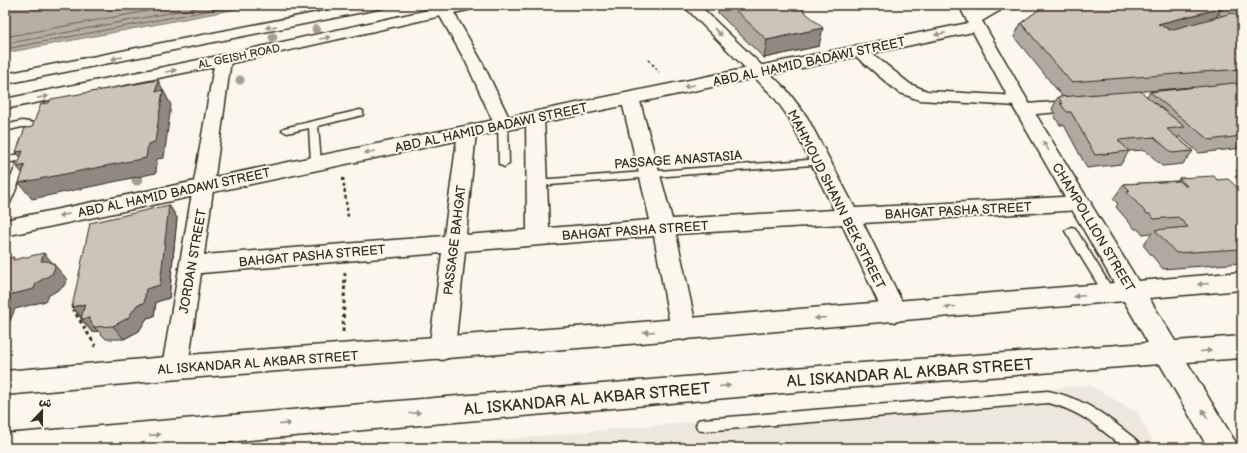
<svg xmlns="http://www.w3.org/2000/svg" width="1247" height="453" font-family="'Balsamiq Sans','Playpen Sans Arabic',sans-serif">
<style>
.built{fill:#ede8dd}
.water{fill:#b6aea2;stroke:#85796d}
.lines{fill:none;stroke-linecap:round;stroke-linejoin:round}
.shore{stroke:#6c5f53;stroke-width:1}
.lane-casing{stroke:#3b2a1e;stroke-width:3}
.street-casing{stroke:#3b2a1e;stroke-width:3}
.secondary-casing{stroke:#3b2a1e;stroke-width:3}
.highway-casing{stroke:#3b2a1e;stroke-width:3}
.path-far2{stroke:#3b2a1e;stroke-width:2;stroke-dasharray:2.5 2.5;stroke-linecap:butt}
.path-far1{stroke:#3b2a1e;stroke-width:2.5;stroke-dasharray:3 3;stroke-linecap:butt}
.path{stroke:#3b2a1e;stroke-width:3;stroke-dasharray:3.5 3.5;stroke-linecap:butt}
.lane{fill:#fbf7ec;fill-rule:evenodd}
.street{fill:#fbf7ec;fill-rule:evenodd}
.secondary{fill:#fbf7ec;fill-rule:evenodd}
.highway{fill:#fbf7ec;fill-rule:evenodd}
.tree{fill:#a89e93}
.wall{fill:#afa99f;stroke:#3b2a1e;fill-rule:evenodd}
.shaded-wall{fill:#8f8982;stroke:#3b2a1e}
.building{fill:#ccc4b9;stroke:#3b2a1e}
.oneway{fill:#9b9085}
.labels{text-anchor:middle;stroke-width:4;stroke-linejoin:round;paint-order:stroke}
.far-street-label{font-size:11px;fill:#3b2a1e;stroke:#fbf7ec}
.street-label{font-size:13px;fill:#3b2a1e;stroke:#fbf7ec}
.near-street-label{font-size:16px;fill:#3b2a1e;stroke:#fbf7ec}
</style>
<rect width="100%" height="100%" fill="#fbf7ec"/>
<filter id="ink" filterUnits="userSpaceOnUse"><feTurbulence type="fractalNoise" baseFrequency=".025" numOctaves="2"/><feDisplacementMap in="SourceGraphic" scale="8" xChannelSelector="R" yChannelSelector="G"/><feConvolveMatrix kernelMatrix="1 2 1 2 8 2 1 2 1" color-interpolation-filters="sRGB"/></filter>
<g filter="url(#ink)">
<path class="built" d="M1089,385L1138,413L1156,448H412Z"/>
<path class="water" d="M5,5H258L5,53Z"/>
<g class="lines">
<g class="shore">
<path d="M5,37L180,5"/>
<path d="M5,44L211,5"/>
<path d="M5,49L237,5"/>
</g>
<g class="lane-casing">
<g id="lane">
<path d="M360,110L363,111V115L318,126L321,163L316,166L311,163L309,128L287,133L282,130L284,128Z"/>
<path d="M22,121L35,123L40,131L35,140H29L27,138L30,131L29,127H22L5,131V125Z"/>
<path d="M503,121L508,124L509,164L504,167L499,164L498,124Z"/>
<path d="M25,153L30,156L10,203L5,207V191L18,161L5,163V157Z"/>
<path d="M821,159L825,160L826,162L825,164L537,186L532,183L537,180Z"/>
<path d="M1071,227L1075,228L1113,290L1115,293L1113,296H1105L1065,231Z"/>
<path d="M1048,391C1078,397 1101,411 1125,431C1131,436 1139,440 1142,448H1124C1100,428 1079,410 1048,403L703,431L698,430L696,425L698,420L703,419Z"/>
</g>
</g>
<g class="street-casing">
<g id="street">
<path d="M683,5H699L786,89L807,117L855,208L1080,196L1088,198L1091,203L1088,208L1080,210L863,223L907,312L904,319L895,322L886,319L842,224L676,234L697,330L693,337L684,340L675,337L671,330L654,236L465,251L455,349L451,357L442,360L433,357L429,349L442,253L201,273L188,367L184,375L175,378L166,375L162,367L215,60L217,56L223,55L229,56L231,60L204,255L444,236L458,132L460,128L467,126L474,128L476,132L466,235L527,230L526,118L528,114L535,112L542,114L544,118L549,228L650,220L621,98L624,94L630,93L636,94L639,98L672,219L834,210L789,118L774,97Z"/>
<path d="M445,6L450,8L453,11L482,62L512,124L510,128L503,130L496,128L494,124L466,62L437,11L440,8Z"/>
<path d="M858,45L864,47L910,84L927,91L1019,96L1025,97L1028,101L1026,104L1083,100L1089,101L1092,105L1089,109L1083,110L1024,115L1018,114L1015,110L1017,106L919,100L898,92L852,53L850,50L852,47Z"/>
</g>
</g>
<g class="secondary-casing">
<path id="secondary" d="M959,5H973L977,11L988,5H1006L1004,8L982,21L1033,110L1138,281L1242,272V290L1149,298L1175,341L1242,336V358L1187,362L1239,448H1208L1160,364L818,390L158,448H5V434L818,366L1148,343L1124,301L617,345L201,377L5,395V371L201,354L617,324L1114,283L1015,110L973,32L5,236V220L968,23Z"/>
</g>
<g class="highway-casing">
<g id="highway">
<path d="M355,5H385L383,8L378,9L5,84V74Z"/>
<path d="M451,5H479L477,8L472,9L223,65L5,109V99L223,55Z"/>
</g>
</g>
<path class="path-far2" d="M649,60L659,72"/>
<path class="path-far1" d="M343,178L348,217"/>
<g class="path">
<path d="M75,308L74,311L95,345L94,350"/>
<path d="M343,332L345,273"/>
</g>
<use href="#lane" class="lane"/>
<use href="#street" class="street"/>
<use href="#secondary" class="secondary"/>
<use href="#highway" class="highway"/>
</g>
<g class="tree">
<circle cx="316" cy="29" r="4.5"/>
<circle cx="273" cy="37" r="4.5"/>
<circle cx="240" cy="80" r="4.5"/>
<circle cx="137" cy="180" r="5.5"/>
</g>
<g class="wall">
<path d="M718,5H797L819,46L764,58L718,13Z"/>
<path d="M1045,5H1242V83L1236,84L1240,86L1242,83V148L1199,153L1179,136L1178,138L1193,151L1183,164L1162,166L1145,150L1129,151L1121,164L1087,168L1064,125H1060L1054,116L1055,114L1052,109L1058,97L1062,96L1014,37L1021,23ZM1218,14L1222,16L1216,17ZM1192,87L1150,92L1147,96L1135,92Z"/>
<path d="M1242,164V263L1163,269L1143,245L1152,233L1142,234L1138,229H1135L1116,207L1118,204L1113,199L1124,184L1178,181L1179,178L1217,180L1237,187L1241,182L1235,177L1238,173L1236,171Z"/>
<path d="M169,205L177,218L169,298L156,302L154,316L147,318L139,331L124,339H106L98,331L92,332L81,319V318L72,307Z"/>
</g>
<g class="shaded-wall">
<path d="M1222,8L1213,22L1149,38L1158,24Z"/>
<path d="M823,28L819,46L764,58L767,40Z"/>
<path d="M158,80L171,105L164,158L157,159L156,173L32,199L19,183L29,181L17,167L156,92Z"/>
<path d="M23,151L29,167L16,152Z"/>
<path d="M169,205L177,218L169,298L156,302L154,316L147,318L139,331L124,339L113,326Z"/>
<path d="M44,253L65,277L67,280L63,287L48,296L46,301L15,309L10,321L5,322V296Z"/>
<path d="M85,304L94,327L98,331L92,332L81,319H83L72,307Z"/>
</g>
<g class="building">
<path d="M730,5H797L823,28L767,40Z"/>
<path d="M1045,5H1215L1222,8L1158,24L1170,30L1232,13L1242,18V69L1071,82L1021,23Z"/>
<path d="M158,80L156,92L163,90L155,142L148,144L146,158L19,183L25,165L17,167L23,151L16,152L25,128L32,127L41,104L49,103L51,99Z"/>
<path d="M1234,83L1242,88V136L1209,140L1150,92Z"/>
<path d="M1140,91L1185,127L1167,129L1193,151L1172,153L1154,137L1118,140L1129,151L1095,155L1071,112H1067L1060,103L1063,104L1058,97Z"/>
<path d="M1214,176L1217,180L1228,179L1240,190H1242V249L1176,253L1155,230L1188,227L1178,217L1154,219L1150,214H1147L1127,192L1130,191L1124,184L1180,181L1185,186H1187L1179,178Z"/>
<path d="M169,205L160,285L146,289L144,303L137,305L128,318L113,326L94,327L89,318L81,319L85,304L72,307L90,223Z"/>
<path d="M44,253L41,261H47L54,264L55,267L52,274L36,283L34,289L5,296V259L14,257L13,260Z"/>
</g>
<defs><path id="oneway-solid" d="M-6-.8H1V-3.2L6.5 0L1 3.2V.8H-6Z"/></defs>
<g class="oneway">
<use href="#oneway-solid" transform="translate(271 27) rotate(169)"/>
<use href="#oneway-solid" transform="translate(718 32) rotate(44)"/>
<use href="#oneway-solid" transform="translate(940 34) rotate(169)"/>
<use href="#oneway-solid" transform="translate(325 38) rotate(-12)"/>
<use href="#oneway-solid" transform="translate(117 58) rotate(169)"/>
<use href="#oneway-solid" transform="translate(171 71) rotate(-12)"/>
<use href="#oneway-solid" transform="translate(689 86) rotate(168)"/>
<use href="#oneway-solid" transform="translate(43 97) rotate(-11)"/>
<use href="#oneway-solid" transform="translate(1046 146) rotate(-121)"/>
<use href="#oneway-solid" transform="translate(370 152) rotate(168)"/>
<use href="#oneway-solid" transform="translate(64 215) rotate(168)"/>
<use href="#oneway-solid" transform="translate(1203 284) rotate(175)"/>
<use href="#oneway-solid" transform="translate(1079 296) rotate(175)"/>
<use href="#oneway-solid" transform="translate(950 307) rotate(175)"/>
<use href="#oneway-solid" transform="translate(820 318) rotate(175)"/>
<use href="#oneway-solid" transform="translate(649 332) rotate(176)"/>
<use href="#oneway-solid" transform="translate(1206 351) rotate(-5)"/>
<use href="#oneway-solid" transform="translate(725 386) rotate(-5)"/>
<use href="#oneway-solid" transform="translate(415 413) rotate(-5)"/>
<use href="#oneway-solid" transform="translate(1205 414) rotate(-120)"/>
<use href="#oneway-solid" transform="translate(285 424) rotate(-5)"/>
<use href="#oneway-solid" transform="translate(155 435) rotate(-5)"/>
</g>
</g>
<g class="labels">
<g class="far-street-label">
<text transform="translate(239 56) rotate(-12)" y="4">AL GEISH ROAD</text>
</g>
<g class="street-label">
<text transform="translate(809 61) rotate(-12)" y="5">ABD AL HAMID BADAWI STREET</text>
<text transform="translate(491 127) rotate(-12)" y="5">ABD AL HAMID BADAWI STREET</text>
<text transform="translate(678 159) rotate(-4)" y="5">PASSAGE ANASTASIA</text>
<text transform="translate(174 192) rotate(-12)" y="5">ABD AL HAMID BADAWI STREET</text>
<text transform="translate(837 199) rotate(63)" y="5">MAHMOUD SHANN BEK STREET</text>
<text transform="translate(958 210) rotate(-3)" y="5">BAHGAT PASHA STREET</text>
<text transform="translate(1094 227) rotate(59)" y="5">CHAMPOLLION STREET</text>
<text transform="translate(635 230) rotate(-4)" y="5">BAHGAT PASHA STREET</text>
<text transform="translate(454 240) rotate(-83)" y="5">PASSAGE BAHGAT</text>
<text transform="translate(312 255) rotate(-5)" y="5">BAHGAT PASHA STREET</text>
<text transform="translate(192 261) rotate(-80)" y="5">JORDAN STREET</text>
<text transform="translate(258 362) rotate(-4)" y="5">AL ISKANDAR AL AKBAR STREET</text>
</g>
<g class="near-street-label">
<text transform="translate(910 372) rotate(-4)" y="6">AL ISKANDAR AL AKBAR STREET</text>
<text transform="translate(587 398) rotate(-5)" y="6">AL ISKANDAR AL AKBAR STREET</text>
</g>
</g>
<rect width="1247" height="453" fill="none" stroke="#fbf7ec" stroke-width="20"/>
<rect x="10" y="10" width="1227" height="433" fill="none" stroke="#3b2a1e" stroke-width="1.5" filter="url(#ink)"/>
<g transform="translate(42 411) rotate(22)" stroke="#fbf7ec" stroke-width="3" paint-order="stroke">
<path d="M0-3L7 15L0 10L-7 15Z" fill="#3b2a1e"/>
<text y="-6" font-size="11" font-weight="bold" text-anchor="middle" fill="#3b2a1e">ش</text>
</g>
</svg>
